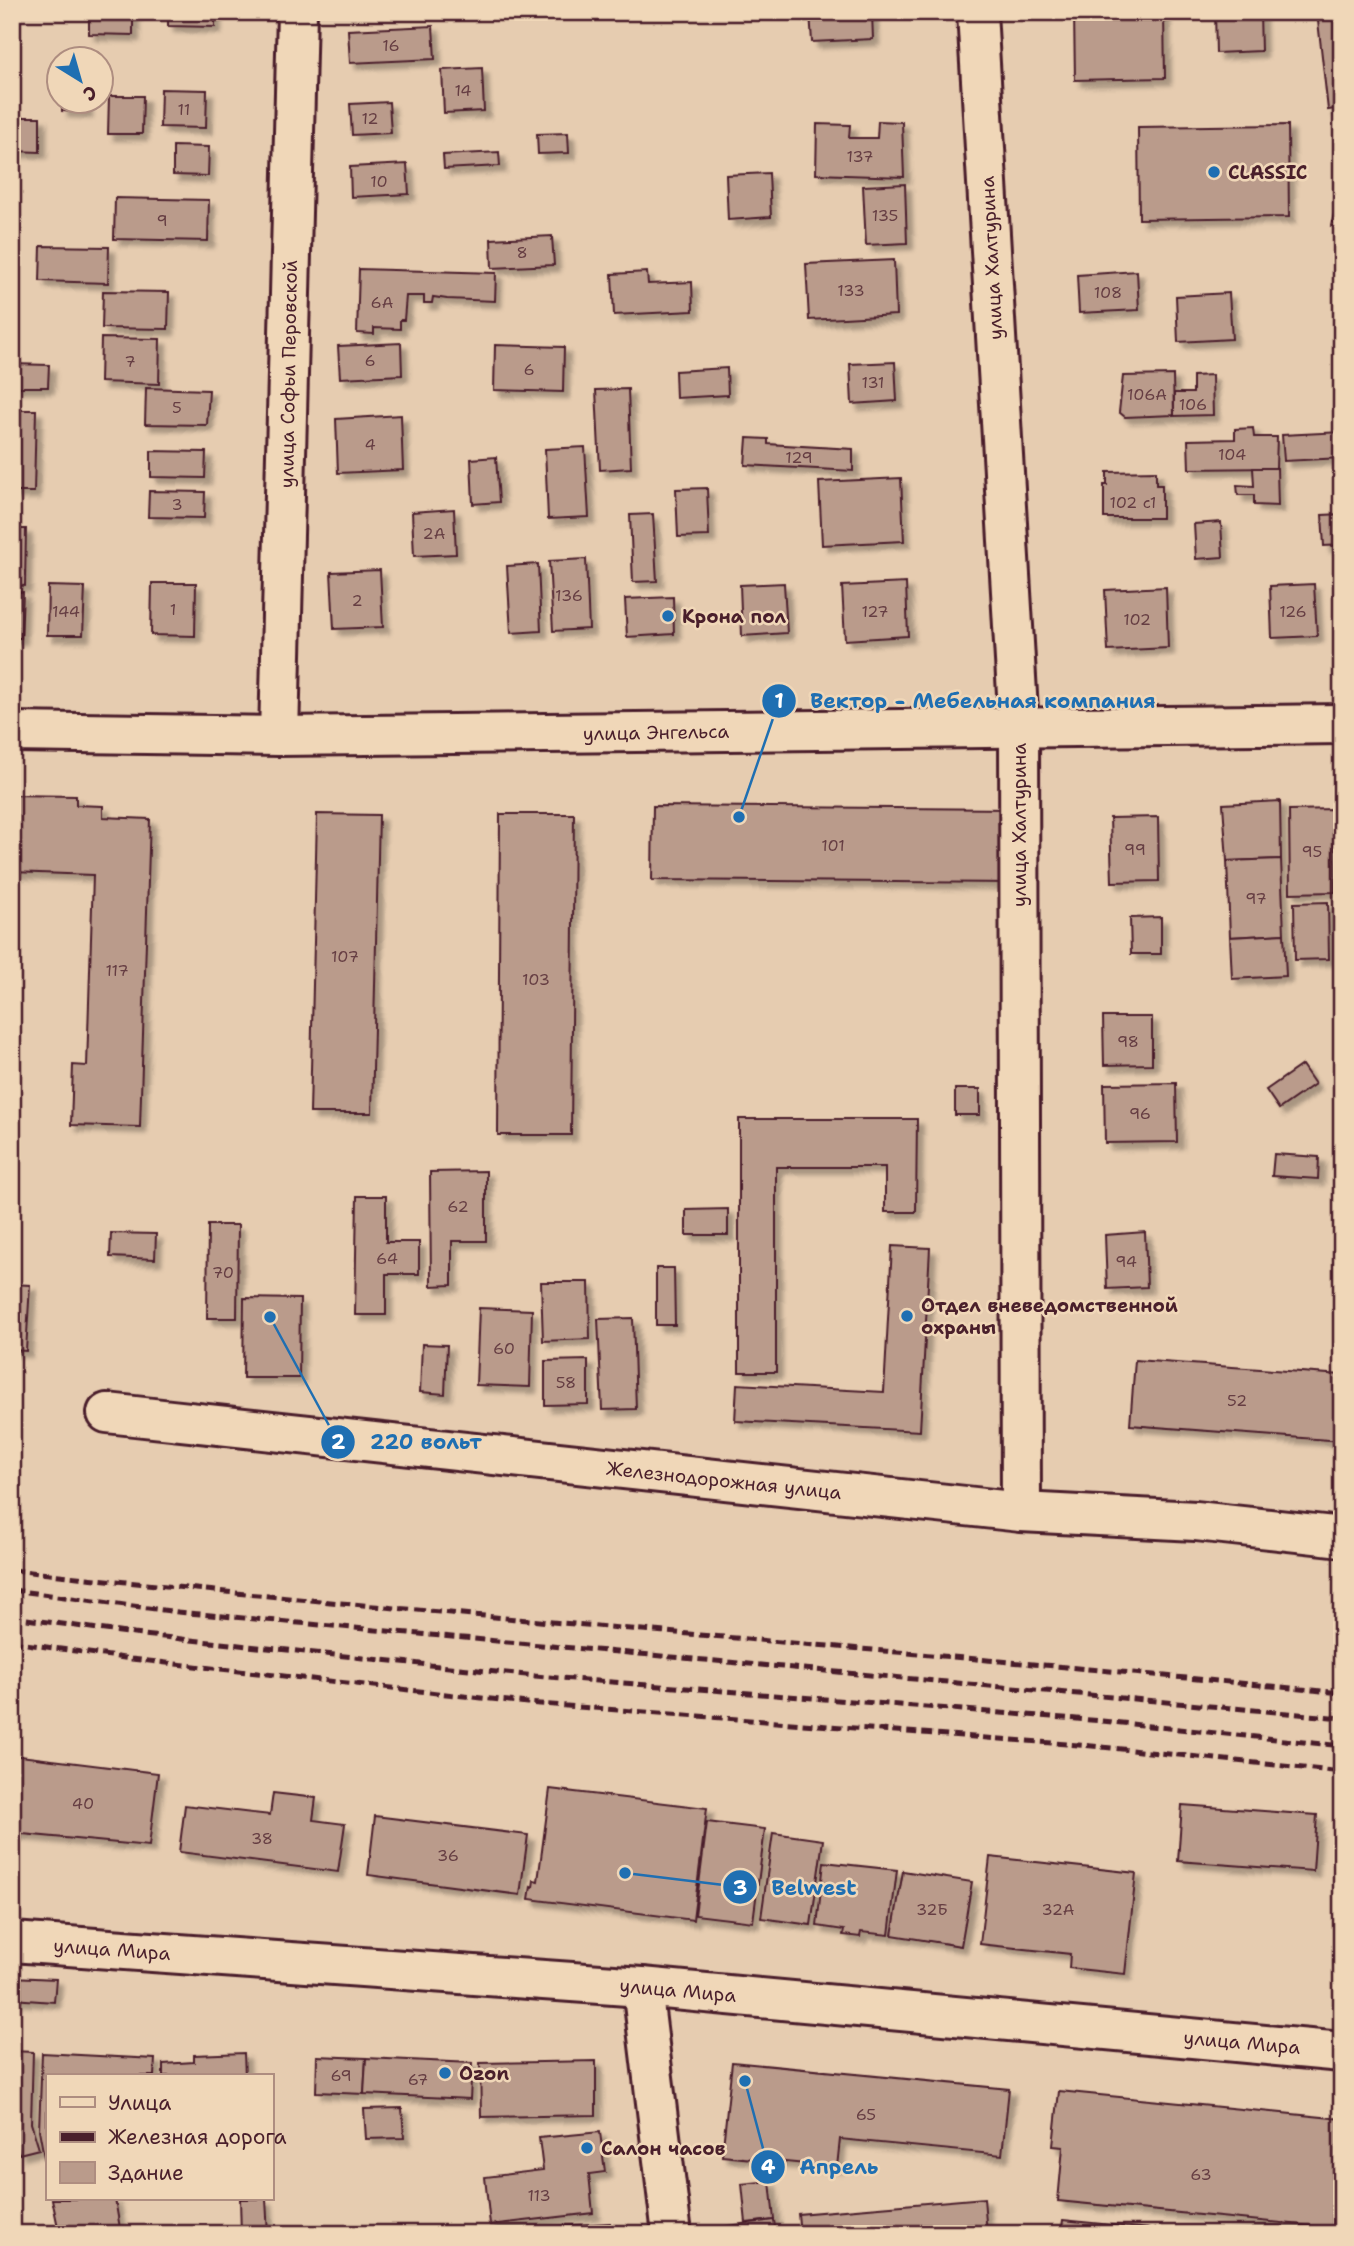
<svg xmlns="http://www.w3.org/2000/svg" width="1354" height="2246" font-family="'Shantell Sans',sans-serif">
<style>
.building{fill:#ba9b8b;stroke:#4a1f2b;stroke-width:2;filter:url(#shadow)}
.lines{fill:none;stroke-linecap:round;stroke-linejoin:round}
.minor-casing{stroke:#4a1f2b;stroke-width:44}
.major-casing{stroke:#4a1f2b;stroke-width:44}
.minor{stroke:#f0d7b8;stroke-width:38}
.major{stroke:#f0d7b8;stroke-width:38}
.rail{stroke:#4a1f2b;stroke-width:5;stroke-dasharray:10 5;stroke-linecap:butt}
.poi-dot{fill:#1f6fb2;stroke:#f0d7b8;stroke-width:2.5}
.labels{text-anchor:middle;stroke-width:5;stroke-linejoin:round;paint-order:stroke}
.number-label{font-size:16px;fill:#663e43}
.poi-label{font-size:19px;font-weight:bold;fill:#4a1f2b;stroke:#f0d7b8;text-anchor:start}
.street-label{font-size:19px;fill:#4a1f2b;stroke:#f0d7b8}
.leader{fill:none;stroke:#1f6fb2;stroke-width:2.5}
.callout-dot{fill:#1f6fb2;stroke:#f0d7b8;stroke-width:2.5}
.mark-label{font-size:21px;text-anchor:middle;font-weight:bold;fill:#fff}
.callout-label{font-size:21px;text-anchor:middle;font-weight:bold;fill:#1f6fb2;stroke:#f0d7b8;stroke-width:5;stroke-linejoin:round;paint-order:stroke}
</style>
<defs>
<filter id="shadow"><feDropShadow dx="6" dy="6" stdDeviation="2" flood-color="#0004"/></filter>
</defs>
<rect width="100%" height="100%" fill="#e6ccb0"/>
<filter id="ink" filterUnits="userSpaceOnUse"><feTurbulence type="fractalNoise" baseFrequency=".0143" numOctaves="2"/><feDisplacementMap in="SourceGraphic" scale="14" xChannelSelector="R" yChannelSelector="G"/><feConvolveMatrix kernelMatrix="1 2 1 2 8 2 1 2 1" color-interpolation-filters="sRGB"/></filter>
<g filter="url(#ink)">
<g class="building">
<path d="M89,12H133V35L89,34Z"/>
<path d="M168,12H215V27L168,26Z"/>
<path d="M810,12H872L873,39L812,42Z"/>
<path d="M1074,12H1164L1165,78L1075,80Z"/>
<path d="M1215,12H1260L1261,51L1216,53Z"/>
<path d="M1317,12H1342V108L1328,110Z"/>
<path d="M433,26L435,59L350,63L348,30Z"/>
<path d="M482,68L484,111L444,113L442,70Z"/>
<path d="M161,89L207,90L206,128L160,127Z"/>
<path d="M109,96H143L142,134H108Z"/>
<path d="M62,102H86V112L62,111Z"/>
<path d="M389,102L391,133L352,135L350,104Z"/>
<path d="M12,117H40V152L12,151Z"/>
<path d="M878,121L902,122L904,177L816,174L817,124L850,125L849,138H877Z"/>
<path d="M1288,125L1289,217L1139,219L1138,127Z"/>
<path d="M568,133L569,153L538,154L537,134Z"/>
<path d="M173,146L209,147L208,176L173,175Z"/>
<path d="M499,152L500,166L444,169L443,155Z"/>
<path d="M407,164L409,194L351,197L350,167Z"/>
<path d="M769,173L771,217L728,220L726,175Z"/>
<path d="M1342,183V228L1331,226Z"/>
<path d="M905,184L907,243L866,245L863,186Z"/>
<path d="M115,198L209,200L208,241L114,239Z"/>
<path d="M552,236L554,265L492,268L491,239Z"/>
<path d="M41,246L109,247L108,283L40,281Z"/>
<path d="M894,260L896,315L809,320L806,264Z"/>
<path d="M359,269L496,273L495,301L447,299L433,297L432,303H424V296H406L404,320H400V329L374,328V334L357,333Z"/>
<path d="M1137,271L1139,310L1079,313L1077,275Z"/>
<path d="M647,272L648,284L692,282L693,311L614,315L612,274Z"/>
<path d="M103,291L169,292L168,329L102,328Z"/>
<path d="M1229,293L1232,339L1178,342L1176,296Z"/>
<path d="M101,338L160,339L159,384L100,382Z"/>
<path d="M401,343L402,375L340,378L338,346Z"/>
<path d="M495,345L564,347L563,392L494,390Z"/>
<path d="M895,362L897,401L852,404L850,364Z"/>
<path d="M12,364L49,365L48,387H12Z"/>
<path d="M727,368L728,395L676,398L675,371Z"/>
<path d="M1173,375L1174,415L1125,417L1119,412L1123,376Z"/>
<path d="M1212,375L1213,415L1174,416V393H1193V376Z"/>
<path d="M146,388L209,390L207,425L145,424Z"/>
<path d="M628,389L631,468L600,470L596,390Z"/>
<path d="M12,410H36L34,492H12Z"/>
<path d="M401,415L403,470L338,473L336,419Z"/>
<path d="M1253,428L1254,437H1277L1276,468L1189,469L1188,440L1235,439V429Z"/>
<path d="M1342,432V458L1284,461L1282,435Z"/>
<path d="M747,438L768,439V444L853,449V471L745,465Z"/>
<path d="M585,447L589,517L548,519L545,449Z"/>
<path d="M151,451L206,452L205,478L151,477Z"/>
<path d="M496,457L499,502L473,504L471,459Z"/>
<path d="M1253,468H1277L1278,506L1254,505V495H1238L1237,485L1254,486Z"/>
<path d="M1156,471V485H1162V518H1104V485H1107V472Z"/>
<path d="M901,478L904,541L822,545L819,482Z"/>
<path d="M707,488L709,536L678,537L676,489Z"/>
<path d="M149,491L205,492L204,518L148,517Z"/>
<path d="M454,509L456,554L414,556L412,512Z"/>
<path d="M653,514L657,581L633,582L630,515Z"/>
<path d="M1342,514V545L1324,546L1322,515Z"/>
<path d="M1221,522L1223,557L1196,559L1194,524Z"/>
<path d="M12,529H26L25,586L12,585Z"/>
<path d="M586,559L589,629L553,631L549,561Z"/>
<path d="M538,564L541,631L511,633L507,566Z"/>
<path d="M380,570L383,627L334,629L331,572Z"/>
<path d="M152,583H196L195,636L151,635Z"/>
<path d="M784,583L787,633L742,636L740,585Z"/>
<path d="M906,583L908,636L845,640L842,586Z"/>
<path d="M1314,584L1317,636L1272,638L1270,586Z"/>
<path d="M48,586L85,587L83,635H47Z"/>
<path d="M1166,587L1168,648L1108,651L1105,590Z"/>
<path d="M12,592H23L21,638H12Z"/>
<path d="M673,597L674,634L627,637L625,599Z"/>
<path d="M12,795L76,796V805L103,806V817L150,819L140,1127L71,1125L73,1065L87,1066L93,875L12,872Z"/>
<path d="M1280,801L1281,859L1227,861L1223,804Z"/>
<path d="M653,806L1015,809L1014,883L652,880Z"/>
<path d="M1334,809L1335,892L1290,893L1289,810Z"/>
<path d="M317,814L379,815L372,1113H310Z"/>
<path d="M500,814H574L571,1135H498Z"/>
<path d="M1158,817L1159,881L1112,882L1110,818Z"/>
<path d="M1281,859L1284,934L1230,937L1227,861Z"/>
<path d="M1328,902L1329,959L1295,960L1294,903Z"/>
<path d="M1161,917V954H1131L1130,918Z"/>
<path d="M1284,934L1286,976L1232,979L1230,937Z"/>
<path d="M1103,1017H1152V1064L1104,1065Z"/>
<path d="M1302,1065L1315,1084L1279,1109L1266,1090Z"/>
<path d="M1176,1083L1177,1142L1105,1143L1104,1084Z"/>
<rect x="955" y="1089" width="25" height="26"/>
<path d="M739,1119H917L916,1212H885V1167H776V1372H739Z"/>
<path d="M1274,1154L1319,1157L1318,1179L1272,1176Z"/>
<path d="M486,1171V1241H452V1285L431,1286L430,1172Z"/>
<path d="M357,1196H386V1242H419V1274H386V1315H355Z"/>
<path d="M728,1209V1235H686V1210Z"/>
<path d="M208,1225H238L237,1318H207Z"/>
<path d="M1145,1232L1147,1287L1107,1289L1105,1235Z"/>
<path d="M111,1233L156,1234L155,1259L110,1257Z"/>
<path d="M892,1246L930,1248L920,1431L735,1421L737,1384L884,1392Z"/>
<path d="M656,1268H674L675,1325H656Z"/>
<path d="M541,1282H589L590,1339L543,1341Z"/>
<path d="M12,1284L30,1285L26,1351L12,1350Z"/>
<path d="M244,1298L300,1299L299,1378H243Z"/>
<path d="M479,1308L532,1310L530,1387L476,1385Z"/>
<path d="M633,1318L636,1409L602,1410L598,1319Z"/>
<path d="M422,1344L447,1345L445,1394L420,1392Z"/>
<path d="M588,1360V1404L545,1405V1361Z"/>
<path d="M1135,1360L1342,1375V1441L1130,1425Z"/>
<path d="M12,1755L158,1773L149,1846L12,1833Z"/>
<path d="M550,1789L707,1808L693,1920L529,1899L531,1886L533,1887L534,1880L538,1881Z"/>
<path d="M273,1793L316,1798L313,1820L345,1824L338,1872L179,1852L185,1805L270,1815Z"/>
<path d="M1182,1805L1317,1815L1313,1871L1178,1861Z"/>
<path d="M375,1816L528,1835L520,1895L368,1875Z"/>
<path d="M707,1822L765,1829L753,1922L695,1915Z"/>
<path d="M773,1833L823,1840L811,1925L761,1918Z"/>
<path d="M990,1857L1136,1873L1125,1974L1069,1968L1070,1954L980,1944Z"/>
<path d="M824,1862L897,1870L889,1935L861,1932L860,1937L843,1935L844,1930L817,1926Z"/>
<path d="M903,1871L972,1882L961,1946L892,1935Z"/>
<path d="M12,1977L56,1979L54,2002L12,1999Z"/>
<path d="M12,2051L33,2052L31,2123L39,2149L19,2154L12,2128Z"/>
<path d="M42,2053L155,2059L154,2076H47V2173L39,2130Z"/>
<path d="M244,2053L245,2076H163V2064L194,2062V2055Z"/>
<path d="M317,2056L366,2058L364,2094L316,2092Z"/>
<path d="M366,2058L472,2063L470,2099L364,2094Z"/>
<path d="M596,2061V2115L481,2117L480,2063Z"/>
<path d="M732,2062L1009,2089L1002,2155L840,2139L837,2167L722,2156Z"/>
<path d="M1059,2091L1342,2119V2229L1058,2201L1063,2147L1053,2146Z"/>
<path d="M402,2108L404,2138L366,2139L364,2109Z"/>
<path d="M600,2132L605,2172L589,2174L593,2213L490,2225L485,2177L543,2170L539,2138Z"/>
<path d="M770,2181L774,2220L746,2223L742,2184Z"/>
<path d="M984,2198L987,2234H800L798,2214Z"/>
<path d="M52,2199H115L121,2234H61L59,2232Z"/>
<path d="M240,2199H266L268,2234H241Z"/>
<path d="M774,2220L776,2234H728L727,2226Z"/>
<path d="M1063,2220L1199,2234H1061Z"/>
<path d="M610,2223L611,2234H542V2227Z"/>
</g>
<g class="lines">
<g class="minor-casing">
<g id="minor">
<path d="M977,12L1019,728L1021,1512"/>
<path d="M12,732L279,736L1342,724"/>
<path d="M279,736L297,12"/>
<path d="M107,1413L1021,1512L1196,1521L1342,1537"/>
<path d="M642,1987L672,2234"/>
</g>
</g>
<g class="major-casing">
<path id="major" d="M12,1942L642,1987L1342,2052"/>
</g>
<use href="#minor" class="minor"/>
<use href="#major" class="major"/>
<g class="rail">
<path d="M12,1570C455,1618 899,1649 1342,1693"/>
<path d="M12,1590L178,1612L1342,1718"/>
<path d="M12,1617L134,1634L535,1676L1102,1721L1342,1746"/>
<path d="M12,1642L131,1659L527,1703L1092,1746L1342,1772"/>
</g>
</g>
</g>
<g class="poi-dot">
<circle cx="1214" cy="172" r="7"/>
<circle cx="668" cy="616" r="7"/>
<circle cx="907" cy="1316" r="7"/>
<circle cx="445" cy="2073" r="7"/>
<circle cx="587" cy="2148" r="7"/>
</g>
<g class="labels">
<g class="number-label">
<text x="391" y="51">16</text>
<text x="463" y="96">14</text>
<text x="184" y="115">11</text>
<text x="370" y="124">12</text>
<text x="860" y="162">137</text>
<text x="379" y="187">10</text>
<text x="885" y="221">135</text>
<text x="162" y="226">9</text>
<text x="522" y="258">8</text>
<text x="851" y="296">133</text>
<text x="1108" y="298">108</text>
<text x="382" y="308">6А</text>
<text x="370" y="366">6</text>
<text x="130" y="367">7</text>
<text x="529" y="375">6</text>
<text x="873" y="388">131</text>
<text x="1147" y="400">106А</text>
<text x="1193" y="410">106</text>
<text x="177" y="413">5</text>
<text x="370" y="450">4</text>
<text x="1232" y="460">104</text>
<text x="799" y="463">129</text>
<text x="1133" y="508">102 с1</text>
<text x="177" y="510">3</text>
<text x="434" y="539">2А</text>
<text x="569" y="601">136</text>
<text x="357" y="606">2</text>
<text x="173" y="615">1</text>
<text x="66" y="617">144</text>
<text x="875" y="617">127</text>
<text x="1293" y="617">126</text>
<text x="1137" y="625">102</text>
<text x="833" y="851">101</text>
<text x="1135" y="855">99</text>
<text x="1312" y="857">95</text>
<text x="1256" y="904">97</text>
<text x="345" y="962">107</text>
<text x="117" y="976">117</text>
<text x="536" y="985">103</text>
<text x="1128" y="1047">98</text>
<text x="1140" y="1119">96</text>
<text x="458" y="1212">62</text>
<text x="387" y="1264">64</text>
<text x="1126" y="1267">94</text>
<text x="223" y="1278">70</text>
<text x="504" y="1354">60</text>
<text x="566" y="1388">58</text>
<text x="1237" y="1406">52</text>
<text x="83" y="1809">40</text>
<text x="262" y="1844">38</text>
<text x="448" y="1861">36</text>
<text x="932" y="1915">32Б</text>
<text x="1058" y="1915">32А</text>
<text x="341" y="2081">69</text>
<text x="418" y="2085">67</text>
<text x="866" y="2120">65</text>
<text x="1201" y="2180">63</text>
<text x="539" y="2201">113</text>
</g>
<g class="poi-label">
<text x="1228" y="179">CLASSIC</text>
<text x="682" y="623">Крона пол</text>
<text x="921" y="1312">Отдел вневедомственной<tspan x="921" dy="22">охраны</tspan></text>
<text x="459" y="2080">Ozon</text>
<text x="601" y="2155">Салон часов</text>
</g>
<g class="street-label">
<text transform="translate(991 258) rotate(-93)" y="7">улица Халтурина</text>
<text transform="translate(288 374) rotate(-89)" y="7">улица Софьи Перовской</text>
<text transform="translate(656 732) rotate(-1)" y="7">улица Энгельса</text>
<text transform="translate(1019 825) rotate(-90)" y="7">улица Халтурина</text>
<text transform="translate(724 1480) rotate(6)" y="7">Железнодорожная улица</text>
<text transform="translate(112 1949) rotate(4)" y="7">улица Мира</text>
<text transform="translate(678 1990) rotate(5)" y="7">улица Мира</text>
<text transform="translate(1242 2042) rotate(5)" y="7">улица Мира</text>
</g>
</g>
<path class="leader" d="M739 817L779 701M270 1317L338 1442M625 1873L740 1887M745 2081L768 2167"/>
<g class="callout-dot">
<circle cx="739" cy="817" r="7"/>
<circle cx="270" cy="1317" r="7"/>
<circle cx="625" cy="1873" r="7"/>
<circle cx="745" cy="2081" r="7"/>
<circle cx="779" cy="701" r="18"/>
<circle cx="338" cy="1442" r="18"/>
<circle cx="740" cy="1887" r="18"/>
<circle cx="768" cy="2167" r="18"/>
</g>
<g class="mark-label">
<text x="779" y="708">1</text>
<text x="338" y="1449">2</text>
<text x="740" y="1895">3</text>
<text x="768" y="2174">4</text>
</g>
<g class="callout-label">
<text x="983" y="708">Вектор - Мебельная компания</text>
<text x="426" y="1449">220 вольт</text>
<text x="814" y="1895">Belwest</text>
<text x="839" y="2174">Апрель</text>
</g>
<rect width="1354" height="2246" fill="none" stroke="#f0d7b8" stroke-width="42"/>
<rect x="21" y="21" width="1312" height="2204" fill="none" stroke="#4a1f2b" stroke-width="2.5" filter="url(#ink)"/>
<rect x="46" y="2074" width="228" height="126" fill="#f0d7b8" stroke="#ae8d80" stroke-width="2"/>
<rect x="60" y="2097" width="35" height="10" fill="#f0d7b8" stroke="#ae8d80" stroke-width="2"/>
<text x="108" y="2110" font-size="21" fill="#4a1f2b">Улица</text>
<rect x="60" y="2132" width="35" height="10" fill="#4a1f2b" stroke="#ae8d80" stroke-width="2"/>
<text x="108" y="2144" font-size="21" fill="#4a1f2b">Железная дорога</text>
<rect x="60" y="2162" width="35" height="21" fill="#ba9b8b" stroke="#ae8d80" stroke-width="2"/>
<text x="108" y="2180" font-size="21" fill="#4a1f2b">Здание</text>
<g transform="translate(80 80) rotate(143)"><circle r="33" fill="#f0d7b8" stroke="#ae8d80" stroke-width="2"/>
<path d="M0-5L12 26L0 18L-12 26Z" fill="#1f6fb2"/>
<text y="-10" font-size="19" font-weight="bold" text-anchor="middle" fill="#4a1f2b">С</text>
</g>
</svg>
